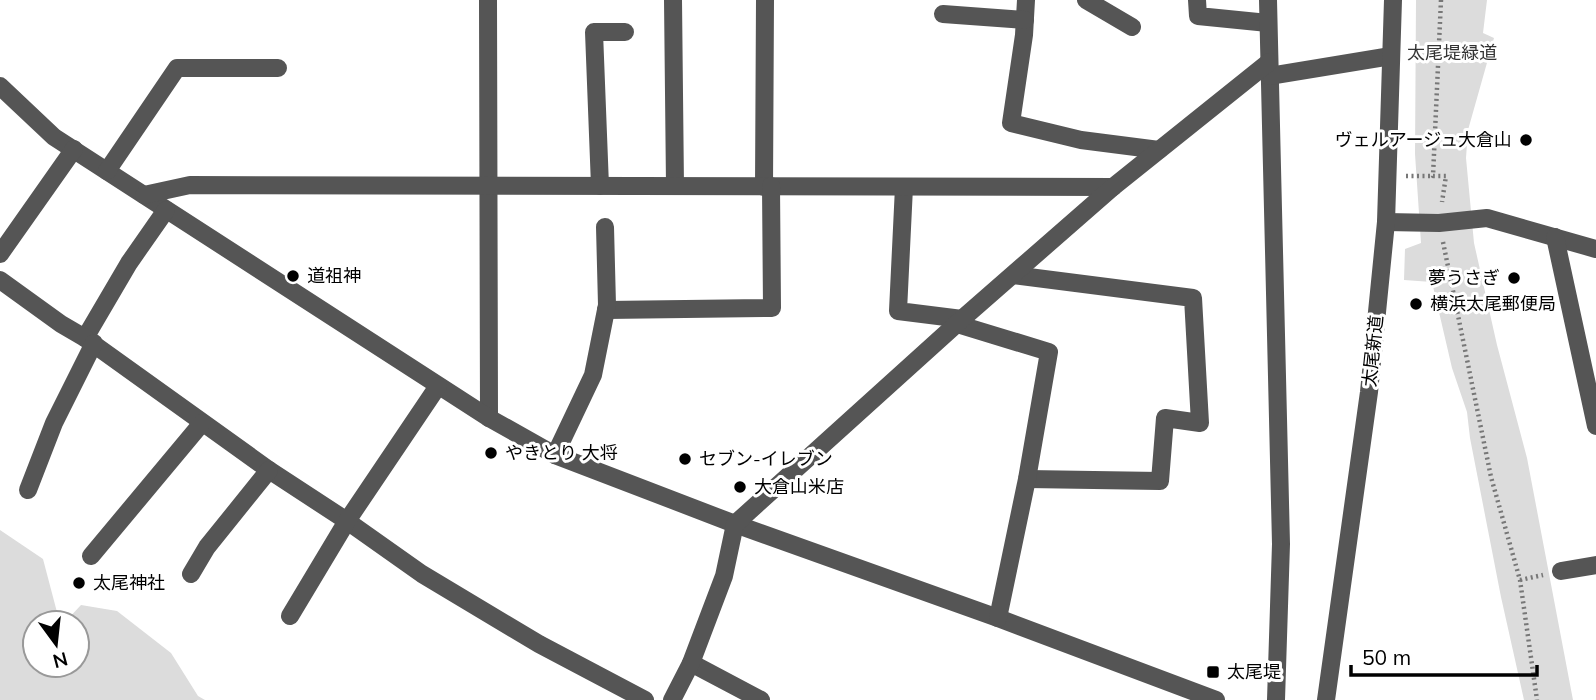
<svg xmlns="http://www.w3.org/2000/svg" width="1596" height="700" font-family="Mulish,'Noto Sans JP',sans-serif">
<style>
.green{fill:#dcdcdc;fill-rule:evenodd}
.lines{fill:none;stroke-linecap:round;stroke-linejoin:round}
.path{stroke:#777;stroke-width:4.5;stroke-dasharray:2 3.5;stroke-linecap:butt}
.minor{stroke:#555;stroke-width:18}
.poi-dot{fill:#000;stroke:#fff;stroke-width:2.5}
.labels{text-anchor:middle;stroke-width:6;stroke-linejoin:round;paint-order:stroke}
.park-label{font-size:18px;fill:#333;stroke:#fff}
.poi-label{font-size:18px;fill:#000;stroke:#fff;text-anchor:start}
.street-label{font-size:18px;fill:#000;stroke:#fff}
</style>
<rect width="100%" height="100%" fill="#fff"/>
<g class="green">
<path d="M1416,0H1487L1483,33L1494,38L1468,130L1466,158L1474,243L1497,345L1527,458L1573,700H1524L1501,597L1470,438L1467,412L1452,368L1432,282L1404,280L1405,249L1421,243L1415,154Z"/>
<path d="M0,530L43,559L58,616L67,620L81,605L117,611L171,653L198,696L205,700H0ZM35,623H77V665H35Z"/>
</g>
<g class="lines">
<g class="path">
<path d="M1441,0L1433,176H1446L1442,202"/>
<path d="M1406,176H1433"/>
<path d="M1443,242L1491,477L1520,580L1537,700"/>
<path d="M1520,580L1543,575"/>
</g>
<g class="minor">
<path d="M488,0L489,418"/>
<path d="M673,0L675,186"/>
<path d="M1026,0L1024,35L1011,123L1081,140L1159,150"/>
<path d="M1086,0L1132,27"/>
<path d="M1197,0L1198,16L1268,23"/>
<path d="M1268,0L1281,544L1276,700"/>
<path d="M943,14L1025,20"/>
<path d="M1269,76L1391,56"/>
<path d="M0,86L54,137L489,418L555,455L735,524L998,618L1216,700"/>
<path d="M107,171L177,68H278"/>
<path d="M600,186L594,32H625"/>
<path d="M764,187L765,0"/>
<path d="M904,187L898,311L962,319"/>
<path d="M144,195L190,185L1113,187"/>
<path d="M166,210L129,263L85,338L269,470L347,521L422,574L539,644L645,700"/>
<path d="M1386,222L1439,223L1487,218L1596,249"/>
<path d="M1555,237L1596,426"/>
<path d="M0,254L74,149"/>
<path d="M1013,275L1193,298L1200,423L1165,418L1160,481L1027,479"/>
<path d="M0,280L61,324L85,338"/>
<path d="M606,310L772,308L771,186"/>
<path d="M957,324L1049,352L1027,479L998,618"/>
<path d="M555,455L593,375L607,305L605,227"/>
<path d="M28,490L54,423L94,343"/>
<path d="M91,556L202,423"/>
<path d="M1561,571L1596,565"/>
<path d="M191,574L207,547L269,470"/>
<path d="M290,616L347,521L438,386"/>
<path d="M691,663L761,700"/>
<path d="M672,700L691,663L724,576L735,524L962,319L1113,187L1269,62"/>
<path d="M1326,700L1369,392L1386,222L1393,0"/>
</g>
</g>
<g class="poi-dot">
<circle cx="1526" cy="140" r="7"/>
<circle cx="293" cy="276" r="7"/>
<circle cx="1514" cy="278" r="7"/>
<circle cx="1416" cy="304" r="7"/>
<circle cx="491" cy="453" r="7"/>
<circle cx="685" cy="459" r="7"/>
<circle cx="740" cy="487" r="7"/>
<circle cx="79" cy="583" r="7"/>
<rect x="1206" y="665" width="14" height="14" rx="3.5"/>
</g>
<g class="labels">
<g class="park-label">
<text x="1452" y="59">太尾堤緑道</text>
</g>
<g class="poi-label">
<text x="1512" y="146" text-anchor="end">ヴェルアージュ大倉山</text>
<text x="307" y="282">道祖神</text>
<text x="1500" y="284" text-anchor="end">夢うさぎ</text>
<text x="1430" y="310">横浜太尾郵便局</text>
<text x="505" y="459">やきとり 大将</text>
<text x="699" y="465">セブン-イレブン</text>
<text x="754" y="493">大倉山米店</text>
<text x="93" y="589">太尾神社</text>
<text x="1227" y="678">太尾堤</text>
</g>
<g class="street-label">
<text transform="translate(1373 351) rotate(-84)" y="6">太尾新道</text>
</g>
</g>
<g transform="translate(56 644) rotate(165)"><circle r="33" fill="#ffffff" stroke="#999999" stroke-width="2"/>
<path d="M0-5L12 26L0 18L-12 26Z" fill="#000000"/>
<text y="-10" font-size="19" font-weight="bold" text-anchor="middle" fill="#000000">N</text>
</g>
<path d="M1351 665v10h186v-10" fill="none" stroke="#000000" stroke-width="3.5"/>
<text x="1362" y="665" font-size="21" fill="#000000" stroke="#ffffff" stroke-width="5" paint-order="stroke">50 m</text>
</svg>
